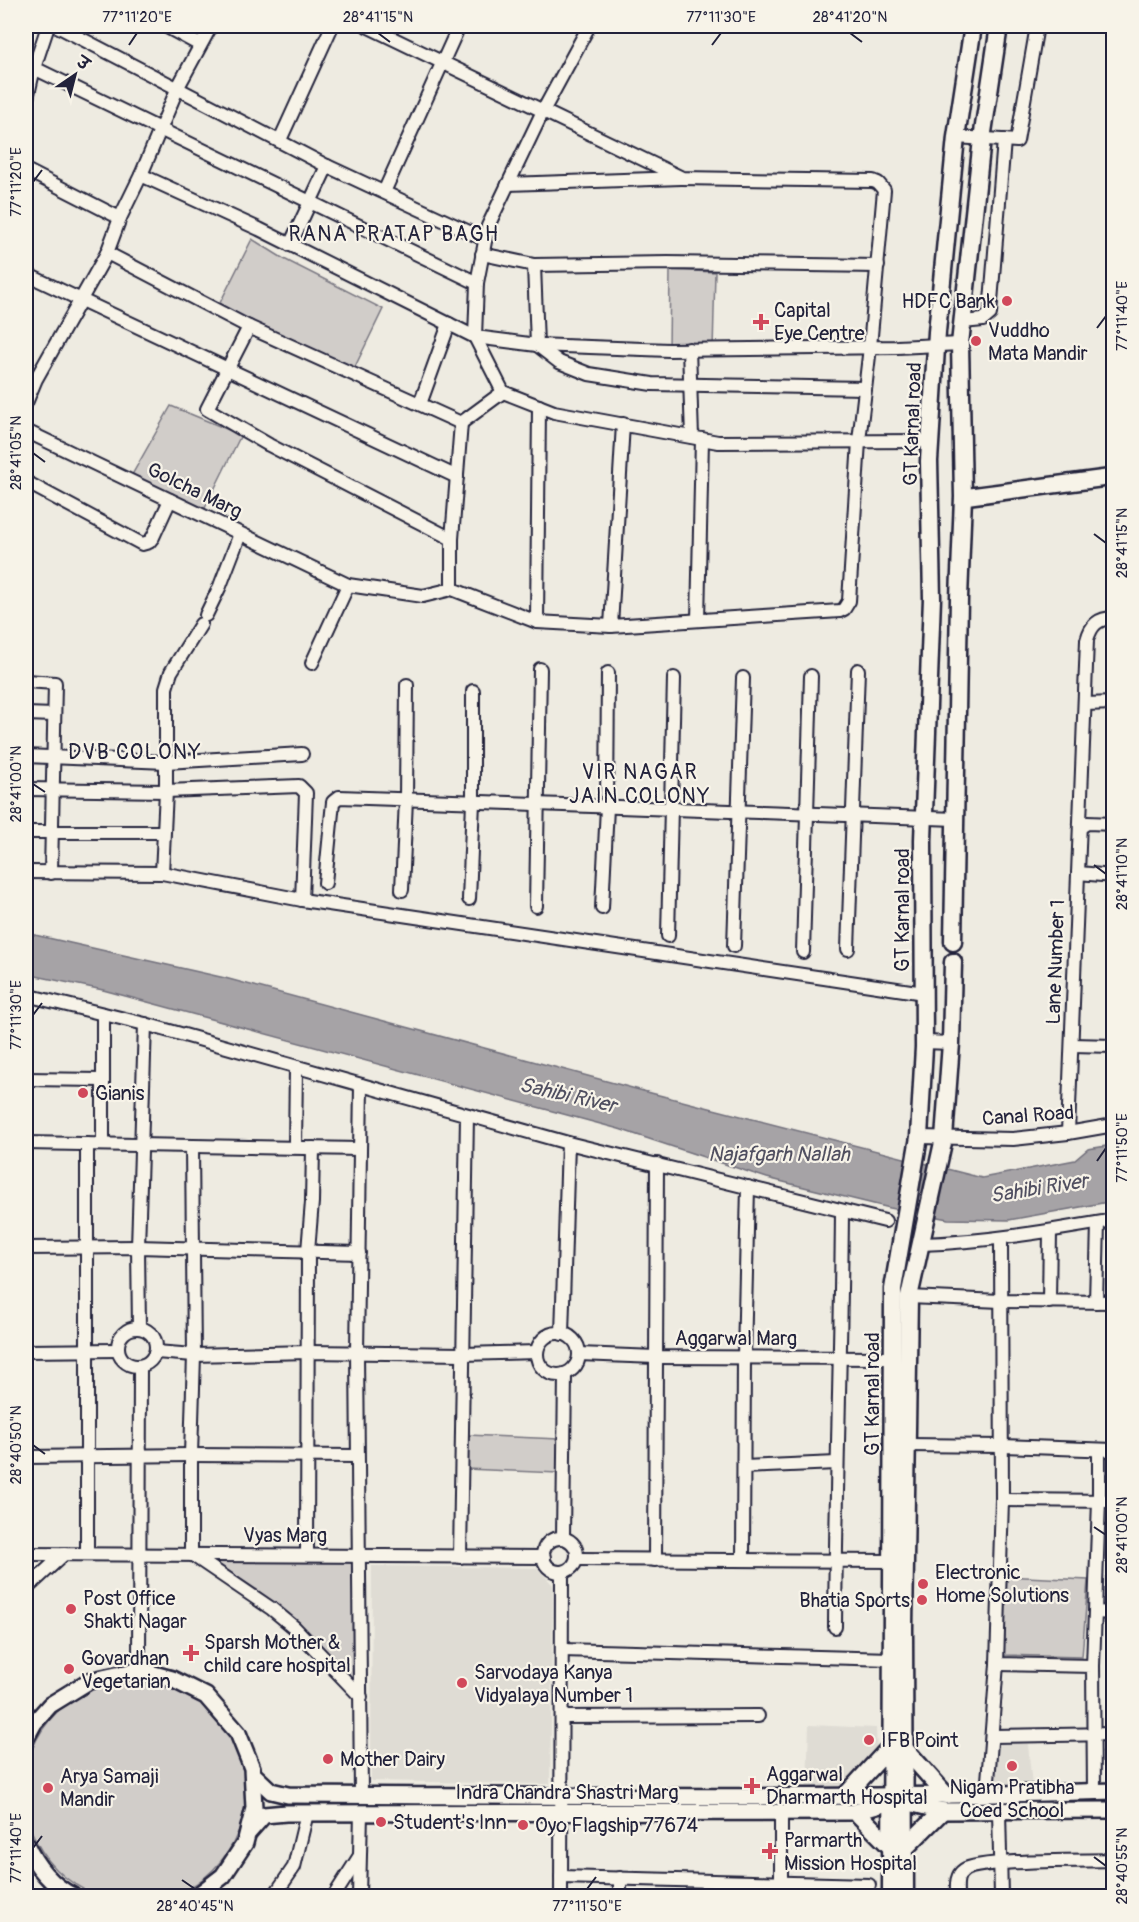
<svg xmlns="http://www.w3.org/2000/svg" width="1139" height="1922" font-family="Pangolin,'Playpen Sans Deva',sans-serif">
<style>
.built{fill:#dfdcd4}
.green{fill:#d1cdc9;stroke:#7a7882;stroke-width:1.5}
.water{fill:#a6a3a6;stroke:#716f7b;stroke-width:1.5}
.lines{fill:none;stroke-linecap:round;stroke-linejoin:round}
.minor-casing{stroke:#22223b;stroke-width:16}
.tertiary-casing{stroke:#22223b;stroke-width:20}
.secondary-casing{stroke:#22223b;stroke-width:21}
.minor{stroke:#f7f3e8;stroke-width:12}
.tertiary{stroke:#f7f3e8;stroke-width:15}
.secondary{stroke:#f7f3e8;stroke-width:16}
.ticks{fill:none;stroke:#22223b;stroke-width:2}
.poi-dot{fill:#d1495b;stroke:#f7f3e8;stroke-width:2}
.labels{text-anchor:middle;stroke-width:4.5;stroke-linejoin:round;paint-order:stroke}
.poi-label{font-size:20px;fill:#22223b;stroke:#f7f3e8;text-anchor:start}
.street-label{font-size:20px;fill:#22223b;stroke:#f7f3e8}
.neighbourhood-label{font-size:21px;letter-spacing:1.5px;fill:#22223b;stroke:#f7f3e8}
.water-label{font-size:21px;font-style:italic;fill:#504f60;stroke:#f7f3e8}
.neatline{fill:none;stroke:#22223b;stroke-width:2}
.ticks-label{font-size:15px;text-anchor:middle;fill:#22223b}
</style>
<rect width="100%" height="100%" fill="#eeebe1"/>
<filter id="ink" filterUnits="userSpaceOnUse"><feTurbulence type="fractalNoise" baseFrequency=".0167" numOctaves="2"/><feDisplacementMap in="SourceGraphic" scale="12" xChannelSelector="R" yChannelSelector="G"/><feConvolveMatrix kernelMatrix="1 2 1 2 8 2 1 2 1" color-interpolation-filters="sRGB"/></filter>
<g filter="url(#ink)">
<g class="built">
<path d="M372,1566L537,1568L553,1585L550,1784L371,1781Z"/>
<path d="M809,1725L876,1728L877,1753L844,1788L807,1786Z"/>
<path d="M995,1743L1028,1744L1032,1787L994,1789Z"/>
</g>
<g class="green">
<path d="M252,239L284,259L383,309L350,377L214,315Z"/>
<path d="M670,270L715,272L713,350H669Z"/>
<path d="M171,406L241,435L202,514L128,482Z"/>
<path d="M468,1435L559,1439L558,1473L467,1469Z"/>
<path d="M207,1559L353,1560L357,1686Z"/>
<path d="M1006,1576L1088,1580L1082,1657L1004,1655Z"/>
<circle cx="135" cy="1791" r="111"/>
</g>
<path class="water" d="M26,933L225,978L647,1092L982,1178L1075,1160L1088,1149L1113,1145V1201L1009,1220L948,1219L890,1208L767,1178L619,1129L103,990L26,974Z"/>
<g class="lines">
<g class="minor-casing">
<g id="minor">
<path d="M57,26L327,166L484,239"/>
<path d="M165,26L200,45"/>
<path d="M367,26L682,178L873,181L878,183L884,190L870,347L859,441L849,601L844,609L840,611L611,626"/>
<path d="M589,26L543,111L488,226L477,283L475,337L503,392L554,412L718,442L931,441"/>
<path d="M34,68L477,283"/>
<path d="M26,103L34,68L48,26"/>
<path d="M956,137L1017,141L1037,26"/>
<path d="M280,140L332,26"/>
<path d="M26,170L120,218"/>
<path d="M141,175L178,87L211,26"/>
<path d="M508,184L681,178"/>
<path d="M384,192L459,26"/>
<path d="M290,245L327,166"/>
<path d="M482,254L534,265L668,263L878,266"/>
<path d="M534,265L537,345L559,362L589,374L652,384L865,388"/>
<path d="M26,274L457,477"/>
<path d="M963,322L983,320L990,314L1004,140"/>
<path d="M249,327L207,409L269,445L452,539"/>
<path d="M689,349L692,437"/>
<path d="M503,392L461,423L249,327L107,253L120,218L141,175L259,229L475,337L537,345L669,350L897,347L960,344"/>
<path d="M26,403L36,379L107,253"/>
<path d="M420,404L449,324"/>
<path d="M26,431L348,585L423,596L452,589L537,622L539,406"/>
<path d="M26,482L142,544L149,542L153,537L170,500"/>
<path d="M452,589V539L461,423"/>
<path d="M206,615L220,586L240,534"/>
<path d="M698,620L702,439"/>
<path d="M537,622L611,626L623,424"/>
<path d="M312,663L348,585"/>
<path d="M26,681L55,683L51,873"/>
<path d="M1085,704L1114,703"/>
<path d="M26,714L54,715"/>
<path d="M26,756L166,762L302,754"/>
<path d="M26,789L166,791L299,786L306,793L302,900"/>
<path d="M1081,827L1087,823L1114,824"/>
<path d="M26,832H163"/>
<path d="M26,872L162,873L302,900L924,993"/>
<path d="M162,873L166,791V688L171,672L201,624"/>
<path d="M1078,873L1114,876"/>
<path d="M325,883L333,802L339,797L956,819"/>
<path d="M402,890L406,799L407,685"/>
<path d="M469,899L473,802V691"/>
<path d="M536,906L540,669"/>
<path d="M602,908L607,807L608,673"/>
<path d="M668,936L674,678"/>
<path d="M734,946L743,678"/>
<path d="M848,949L858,670"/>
<path d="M803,952L811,676"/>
<path d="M26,995L145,1024L568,1143L885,1221"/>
<path d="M924,1042L951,1043"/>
<path d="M1072,1045L1114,1046"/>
<path d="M26,1079L102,1080"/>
<path d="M1068,1133L1087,640C1091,625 1098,618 1114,618"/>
<path d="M919,1137L1013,1139L1068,1133L1114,1125"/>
<path d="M26,1143L360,1149"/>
<path d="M103,1144V1014"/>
<path d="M192,1146L194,1355L191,1455V1554L272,1609L295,1628L361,1697"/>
<path d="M295,1147L296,1068"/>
<path d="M1001,1239L1002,1500L997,1664L1093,1666L1094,1791"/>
<path d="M921,1244C986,1242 1049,1231 1114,1220"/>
<path d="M26,1248L138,1247L359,1253"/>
<path d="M909,1297L1001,1301L1114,1302"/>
<path d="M1049,1302L1050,1231"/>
<path d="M1096,1302L1098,1223"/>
<circle cx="137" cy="1347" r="19"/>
<path d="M139,1328L138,1247L145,1024"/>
<circle cx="558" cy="1354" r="21"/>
<path d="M562,1334L568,1143"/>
<path d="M26,1351L118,1350"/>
<path d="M156,1352L194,1355L309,1352L464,1354L537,1352"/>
<path d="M579,1354L656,1357L893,1358"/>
<path d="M907,1445L1002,1446L1114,1450"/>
<path d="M26,1457L191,1455L357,1456"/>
<path d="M744,1467L837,1463"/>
<path d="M1002,1500L1114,1501"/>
<path d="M563,1537L565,1374"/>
<circle cx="560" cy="1555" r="17"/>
<path d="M26,1554L544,1557"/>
<path d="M87,1554V1144"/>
<path d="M307,1555L308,1251L312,1202L313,1148"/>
<path d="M460,1557L467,1115"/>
<path d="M577,1559L892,1561"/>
<path d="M655,1560L657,1164"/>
<path d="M743,1560L744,1357L748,1187"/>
<path d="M26,1589L64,1554"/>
<path d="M1095,1612L1114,1613"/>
<path d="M835,1627C836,1488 841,1350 842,1211"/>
<path d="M562,1650L892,1659"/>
<path d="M1093,1666L1099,1501V1450"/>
<path d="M139,1670L140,1366"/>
<path d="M563,1717L758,1716"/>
<path d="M992,1736L1114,1734"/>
<path d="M987,1794L997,1664"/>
<path d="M361,1795L357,1352L361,1085"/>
<path d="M999,1811L1001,1896"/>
<path d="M781,1813V1883"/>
<path d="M561,1877L869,1885"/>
<path d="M274,1896L294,1867L307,1813"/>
<path d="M334,1896L359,1857"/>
<path d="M359,1896L361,1813"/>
<path d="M561,1896L562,1572"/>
<path d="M620,1896V1878"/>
<path d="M957,1896C957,1887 955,1876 964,1870C980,1859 1087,1861 1114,1860"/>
</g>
</g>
<g class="tertiary-casing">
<g id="tertiary">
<path d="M963,497L1114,477"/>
<path d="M26,1738L34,1723L50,1705L89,1681L139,1670L172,1679L206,1696L238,1733L252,1768L254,1808L245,1843L223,1876L197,1896"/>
<path d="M254,1775L271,1791L288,1795C563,1796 839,1800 1114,1791"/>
<path d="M249,1832L264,1815L286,1813L856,1812L891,1802H905L942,1811L1114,1810"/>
<path d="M26,1844C35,1865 52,1886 73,1896"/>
</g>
</g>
<g class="secondary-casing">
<g id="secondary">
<path d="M953,942L959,598L963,497L960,344L982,139L999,26"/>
<path d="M905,1749L946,1795"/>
<path d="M846,1795L892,1745"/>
<path d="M856,1812L891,1847"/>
<path d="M905,1848L942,1811"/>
<path d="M891,1896L893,1289L919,1137L924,1047L923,840L932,598L929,461L937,332L956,137L973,26"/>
<path d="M905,1896L904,1628L909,1297L944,1138L951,1043L953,962"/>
</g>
</g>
<use href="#minor" class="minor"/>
<use href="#tertiary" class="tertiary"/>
<use href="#secondary" class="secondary"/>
</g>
</g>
<path class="ticks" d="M378,33L390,42M850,33L862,42M129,45L137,33M712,45L721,33M33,182L42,170M1097,328L1106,316M33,453L45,462M1094,534L1106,543M33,784L45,792M1094,865L1106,874M33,1015L42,1003M1097,1161L1106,1148M33,1445L45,1454M1094,1527L1106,1535M33,1848L42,1836M1094,1857L1106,1866M182,1880L195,1889M587,1889L596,1877"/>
<g class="poi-dot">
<circle cx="1007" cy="301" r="6"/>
<path d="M758 313h6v6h6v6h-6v6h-6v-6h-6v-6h6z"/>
<circle cx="976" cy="341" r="6"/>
<circle cx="83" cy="1093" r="6"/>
<circle cx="923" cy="1584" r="6"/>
<circle cx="922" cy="1600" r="6"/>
<circle cx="71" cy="1609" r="6"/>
<path d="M188 1644h6v6h6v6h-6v6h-6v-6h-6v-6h6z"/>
<circle cx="69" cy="1669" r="6"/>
<circle cx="462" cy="1683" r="6"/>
<circle cx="869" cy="1740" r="6"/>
<circle cx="328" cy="1759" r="6"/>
<circle cx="1012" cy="1766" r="6"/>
<path d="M749 1777h6v6h6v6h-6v6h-6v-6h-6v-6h6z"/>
<circle cx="48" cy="1788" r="6"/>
<circle cx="381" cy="1822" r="6"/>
<circle cx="523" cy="1825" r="6"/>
<path d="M767 1842h6v6h6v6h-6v6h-6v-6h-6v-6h6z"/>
</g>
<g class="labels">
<g class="poi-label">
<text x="995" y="308" text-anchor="end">HDFC Bank</text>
<text x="774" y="317">Capital<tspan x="774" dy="23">Eye Centre</tspan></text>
<text x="988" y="337">Vuddho<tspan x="988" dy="23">Mata Mandir</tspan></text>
<text x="95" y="1100">Gianis</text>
<text x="935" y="1579">Electronic<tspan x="935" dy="23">Home Solutions</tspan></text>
<text x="83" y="1605">Post Office<tspan x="83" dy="23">Shakti Nagar</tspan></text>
<text x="910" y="1607" text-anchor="end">Bhatia Sports</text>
<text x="204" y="1649">Sparsh Mother &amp;<tspan x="204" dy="23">child care hospital</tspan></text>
<text x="81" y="1665">Govardhan<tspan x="81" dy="23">Vegetarian</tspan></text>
<text x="474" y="1679">Sarvodaya Kanya<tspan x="474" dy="23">Vidyalaya Number 1</tspan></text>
<text x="881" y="1747">IFB Point</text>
<text x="340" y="1766">Mother Dairy</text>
<text x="766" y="1781">Aggarwal<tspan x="766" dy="23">Dharmarth Hospital</tspan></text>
<text x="60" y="1783">Arya Samaji<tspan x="60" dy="23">Mandir</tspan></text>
<text x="1012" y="1794" text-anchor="middle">Nigam Pratibha<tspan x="1012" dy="23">Coed School</tspan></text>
<text x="393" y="1829">Student's Inn</text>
<text x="535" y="1832">Oyo Flagship 77674</text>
<text x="784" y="1847">Parmarth<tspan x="784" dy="23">Mission Hospital</tspan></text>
</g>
<g class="street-label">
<text transform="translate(912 424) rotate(-88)" y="7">GT Karnal road</text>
<text transform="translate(195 490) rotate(26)" y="7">Golcha Marg</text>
<text transform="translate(902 910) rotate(-90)" y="7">GT Karnal road</text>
<text transform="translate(1055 962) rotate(-88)" y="7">Lane Number 1</text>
<text transform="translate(1028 1115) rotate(-4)" y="7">Canal Road</text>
<text x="736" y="1345">Aggarwal Marg</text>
<text transform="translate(872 1394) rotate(-90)" y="7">GT Karnal road</text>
<text x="285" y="1542">Vyas Marg</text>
<text x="567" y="1799">Indra Chandra Shastri Marg</text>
</g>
<g class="neighbourhood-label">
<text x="394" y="241">RANA PRATAP BAGH</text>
<text x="135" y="759">DVB COLONY</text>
<text x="640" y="779">VIR NAGAR<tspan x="640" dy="24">JAIN COLONY</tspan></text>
</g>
<g class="water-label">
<text transform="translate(568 1095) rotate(13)" y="7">Sahibi River</text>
<text x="779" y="1161">Najafgarh Nallah</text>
<text transform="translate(1039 1188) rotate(-9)" y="7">Sahibi River</text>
</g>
</g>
<rect width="1139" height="1922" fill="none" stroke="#f7f3e8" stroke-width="66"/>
<g transform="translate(75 75) rotate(35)" stroke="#f7f3e8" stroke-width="4.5" paint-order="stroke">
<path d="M0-4.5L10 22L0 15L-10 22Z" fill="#22223b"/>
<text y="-9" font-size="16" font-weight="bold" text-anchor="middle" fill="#22223b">उ</text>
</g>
<rect x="33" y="33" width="1073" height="1856" class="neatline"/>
<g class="ticks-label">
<text x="137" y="22">77°11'20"E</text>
<text x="378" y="22">28°41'15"N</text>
<text x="721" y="22">77°11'30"E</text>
<text x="850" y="22">28°41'20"N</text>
<text transform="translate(16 182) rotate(-90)" y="5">77°11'20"E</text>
<text transform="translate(1122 316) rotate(-90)" y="5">77°11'40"E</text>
<text transform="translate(16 453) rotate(-90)" y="5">28°41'05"N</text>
<text transform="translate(1122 543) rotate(-90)" y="5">28°41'15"N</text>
<text transform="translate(16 784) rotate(-90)" y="5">28°41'00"N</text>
<text transform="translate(1122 874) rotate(-90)" y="5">28°41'10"N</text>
<text transform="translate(16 1015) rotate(-90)" y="5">77°11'30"E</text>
<text transform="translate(1122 1148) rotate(-90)" y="5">77°11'50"E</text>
<text transform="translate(16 1445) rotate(-90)" y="5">28°40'50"N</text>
<text transform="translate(1122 1535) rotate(-90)" y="5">28°41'00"N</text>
<text transform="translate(16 1848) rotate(-90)" y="5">77°11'40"E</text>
<text transform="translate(1122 1866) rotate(-90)" y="5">28°40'55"N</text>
<text x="195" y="1911">28°40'45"N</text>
<text x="587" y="1911">77°11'50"E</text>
</g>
</svg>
